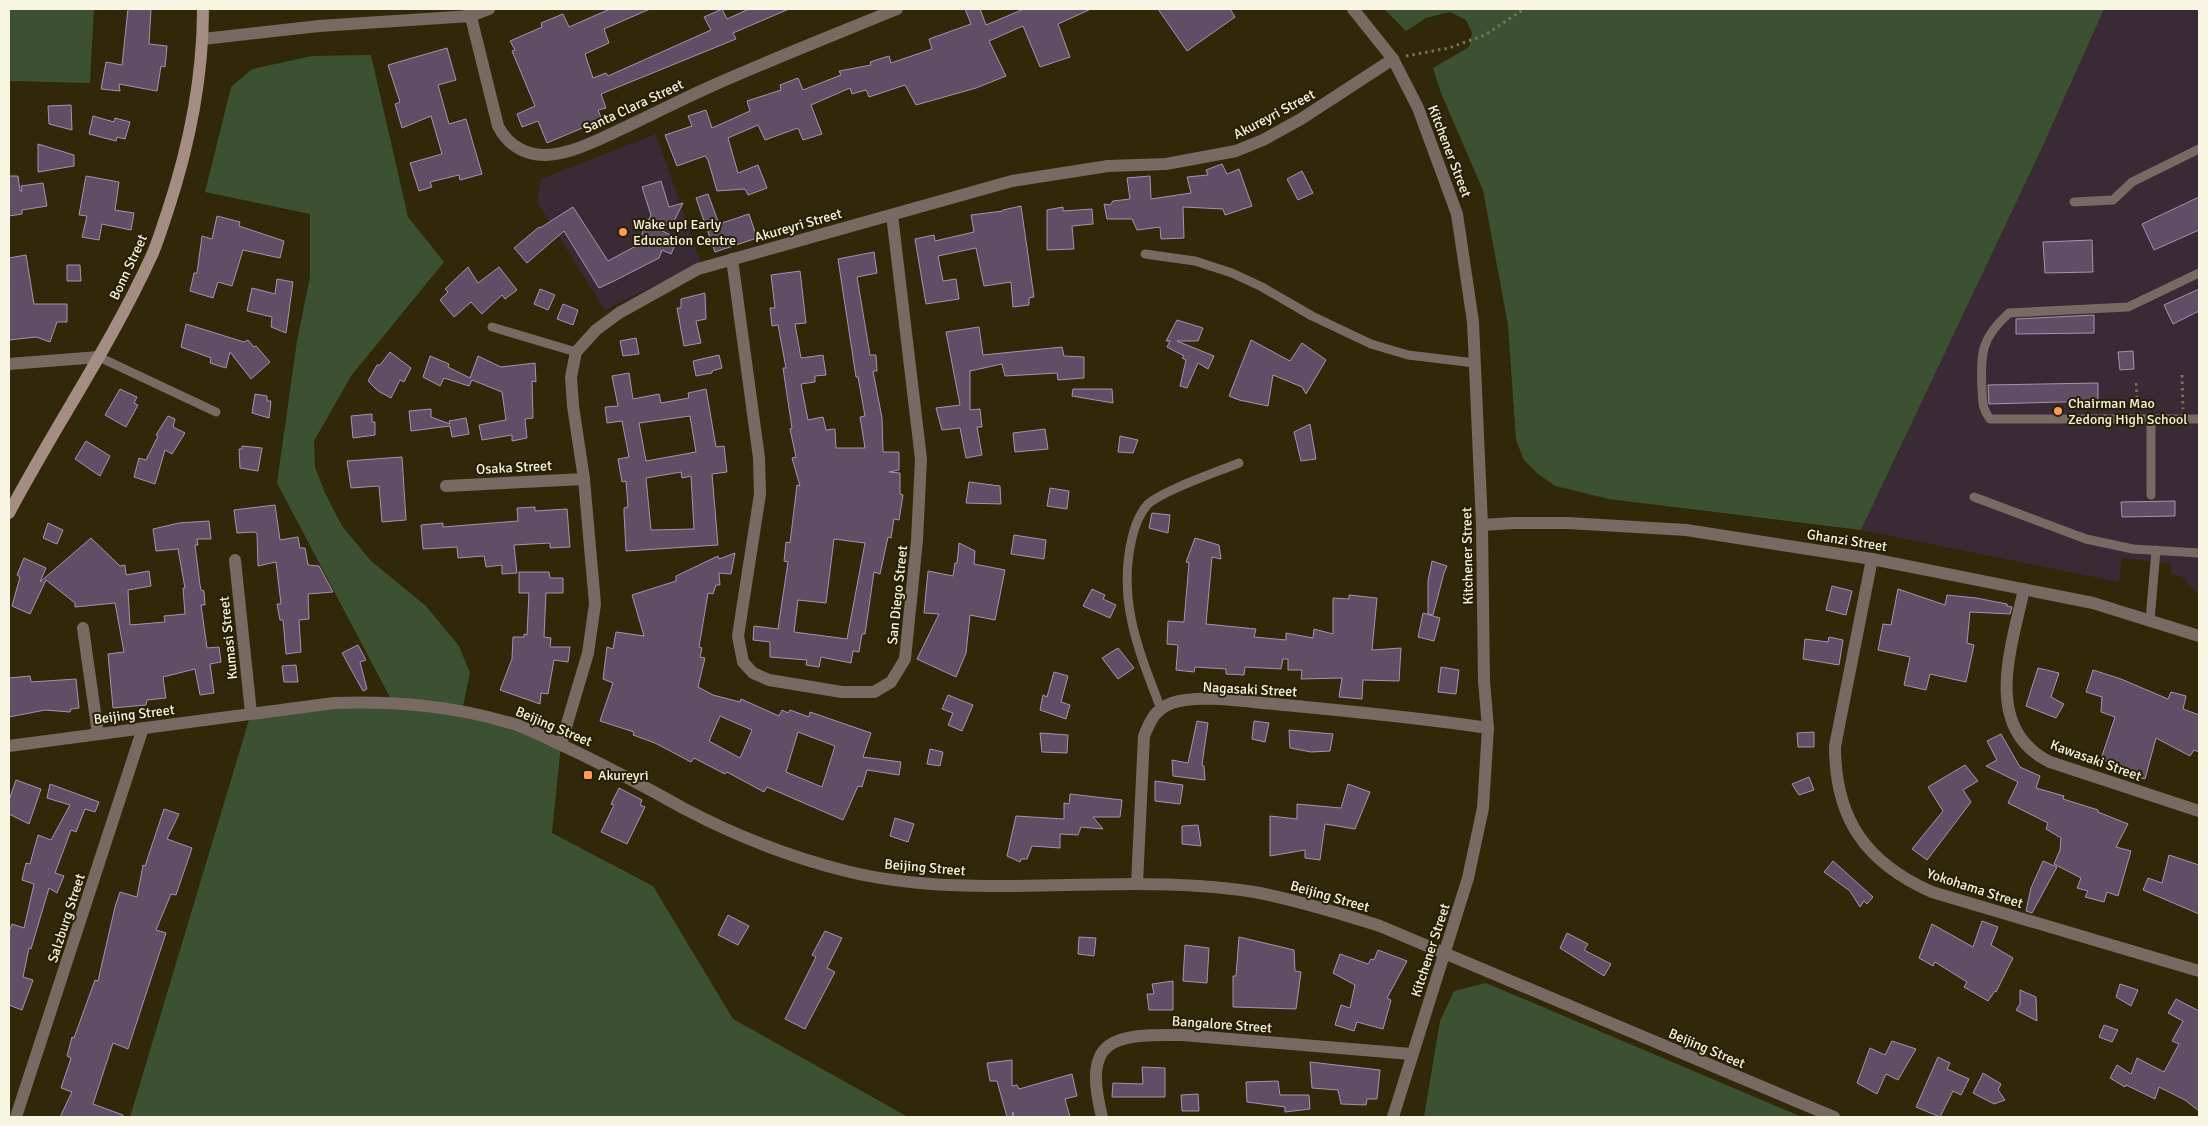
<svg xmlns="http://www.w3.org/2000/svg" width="2208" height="1126" font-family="Signika,sans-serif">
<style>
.education{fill:#3a2a36}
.green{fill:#3b5132}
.building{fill:#604d66;stroke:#a792af;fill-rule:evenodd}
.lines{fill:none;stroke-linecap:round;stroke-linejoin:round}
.path{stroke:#787257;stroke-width:3;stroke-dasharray:2.5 4;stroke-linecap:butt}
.lane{stroke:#786963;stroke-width:9}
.street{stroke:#786963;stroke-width:12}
.secondary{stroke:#a68d84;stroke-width:12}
.poi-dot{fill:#fe9b58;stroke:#261f01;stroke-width:2}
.labels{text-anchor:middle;stroke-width:4;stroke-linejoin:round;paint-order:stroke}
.street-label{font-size:14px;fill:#f9f5e3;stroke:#261f01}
.poi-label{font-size:14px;fill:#f9f5e3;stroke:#261f01;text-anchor:start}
</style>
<rect width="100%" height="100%" fill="#302809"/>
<g class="education">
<path d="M2104,9H2199V595L2181,576L2171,574V564L2122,558L2119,582L1861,530L2041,150Z"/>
<path d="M656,134L701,263L605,310L537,202L541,179Z"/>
</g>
<g class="green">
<path d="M9,9H94L90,83L9,81Z"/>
<path d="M1384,9H2104L2041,150L1861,530L1609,499L1555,486L1537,473L1524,460L1516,440L1508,325L1483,190L1441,93L1433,68L1469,47L1472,33L1466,20L1450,12L1426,18L1406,31Z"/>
<path d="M371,55L408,217L444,262L351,376L314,441L315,467L325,493L342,526L371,561L426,606L459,646L470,673L462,711L561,744L552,833L653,886L733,1019L908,1117H130L251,713L393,703L277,483L297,341L310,277V214L205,192L231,87L252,69L312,56Z"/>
<path d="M1486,983L1802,1117H1424L1440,1021L1454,991Z"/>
</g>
<g class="building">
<path d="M128,9H151L149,44L167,46L165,67L161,66L157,91L119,84L120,91L101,89L106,62L122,65Z"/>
<path d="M610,9H650L604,29L609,43L585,54L593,78L606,73L608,76L711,30L704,17L722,9L727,19L749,9H789L733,33L736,39L601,94L606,108L598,110L604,125L589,131L587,126L547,143L538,121L522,127L517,114L535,106L512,51L515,50L510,41L542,27L541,23L563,14L569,27Z"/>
<path d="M965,9H980L986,25L1024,9H1091L1058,24L1070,57L1040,67L1023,26L989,41L1006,76L976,88L916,105L905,85L869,97L866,90L852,94L850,88L811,105L822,134L803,140L798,128L765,140L758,125L728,138L738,173L758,165L767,188L748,195L745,189L717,191L708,160L705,156L677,166L665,135L692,126L688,116L706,110L712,128L750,111L747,101L781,90L780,85L798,78L803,90L841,75L839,71L871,65L870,62L889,56L891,63L932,49L929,39L971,24Z"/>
<path d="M1158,9H1230L1235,17L1187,51Z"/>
<path d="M447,48L456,80L438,85L449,124L466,119L482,174L460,180L459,175L430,182L432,187L419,191L410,163L442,154L431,116L402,128L395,104L400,102L388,65Z"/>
<path d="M71,105L72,130L49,124L48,106Z"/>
<path d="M93,116L114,122L115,118L130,122L125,139L117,137L116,141L89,134Z"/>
<path d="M38,144L74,155V166L38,172Z"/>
<path d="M1222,164L1227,174L1239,169L1252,206L1225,215L1223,209L1183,207L1184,238L1161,239L1160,227L1137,230L1132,219H1107L1104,204L1110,205L1113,201L1130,199L1127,178L1150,176L1151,199L1191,193L1187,177L1208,175L1206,170Z"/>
<path d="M1302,171L1313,193L1298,200L1287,179Z"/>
<path d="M9,176H18L20,191H22L21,186L43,183L47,206L22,210V214L9,216Z"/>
<path d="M86,176L119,182L115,210L134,213L131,230L102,224L99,240L82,237L87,216L79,215Z"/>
<path d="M661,181L669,207L683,203L673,223L657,228L676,238V243L671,254L662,250L659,258L614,281L599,288L564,231L527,263L514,248L539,227L540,228L573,207L608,261L636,246L651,215L642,187Z"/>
<path d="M708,194L719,224L749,214L757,238L715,252L696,198Z"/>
<path d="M2199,197V230L2154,250L2142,224Z"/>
<path d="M1021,206L1034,297L1029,298V305L1013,307L1011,282L984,286L976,248L938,256L943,281L956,279L959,299L926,304L915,239L934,235L935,241L974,232L971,215L1003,211V210Z"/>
<path d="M1063,207V211L1092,209L1093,224L1072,226L1074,249L1047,250V210Z"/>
<path d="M217,216L240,222L239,226L284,241L280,258L243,250L232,286L218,282L213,298L190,291L194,273H197L202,236L212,239Z"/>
<path d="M2092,240L2093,272L2045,273L2043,242Z"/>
<path d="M874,252L877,273L857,277L870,355H876L877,371H873L882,418L883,452H899V470L889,472L900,473V494L903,495L899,520L894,519L891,538L888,537L880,574L874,572L865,634H862L859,652L853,651L851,663L821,657L819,667L806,665L807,660L770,657V642L753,640L754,626L778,629L788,562L784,561L786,542L790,543L797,485L800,486L792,458L796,457L790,429L792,428L783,368H786L778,325L772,326L770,308H775L771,275L800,271L806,323L795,324L801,358L823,355L826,375L815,376V382L801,384L808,420L823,417L826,430L835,429L836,448H865L860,417L865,416L858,377H856L838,259ZM834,539L865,543L847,639L794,632L798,600L826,603Z"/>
<path d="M26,255L34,304H67V322H57L50,342L36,337L9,340V258Z"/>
<path d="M67,265H80L81,281H67Z"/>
<path d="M468,267L478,283L499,267L517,290L505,299L502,295L482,314L471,302L454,317L440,300L448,292L445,289Z"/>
<path d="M277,279L293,282L286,333L271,327L272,317L247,311L252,288L275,294Z"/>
<path d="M540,289L555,295L548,310L534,304Z"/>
<path d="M2199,289V311L2173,324L2164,305Z"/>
<path d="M705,293L706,319L696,321L701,343L684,346L677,308H681V299Z"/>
<path d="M563,304L578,310L573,325L557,319Z"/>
<path d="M2094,315V333L2016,334V319Z"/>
<path d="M1177,320L1203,328L1198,341H1177L1214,356L1208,369L1198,363L1187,388L1180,386L1186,360L1182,358L1184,356L1167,347L1170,341H1166Z"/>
<path d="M186,324L244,342L248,340L254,347L256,346L270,362L251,379L230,352L226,368L210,363L211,358L181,347Z"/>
<path d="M979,327L983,355L1062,347L1064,356L1084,357V378L1058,380L1057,373L1005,376L1002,364L970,371V410L980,409L982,427H977L982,455L966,458L960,428L942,430L936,408L960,405L946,332Z"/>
<path d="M636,338L639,354L623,356L620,341Z"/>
<path d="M1251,340L1290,361L1302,343L1326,360L1306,394L1302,387L1273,375L1268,406L1239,400L1229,396Z"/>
<path d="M2133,351L2134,369L2120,370L2118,352Z"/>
<path d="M390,352L411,368L404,382L400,380L391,398L378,391L368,381L377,365H380Z"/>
<path d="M719,355L722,368L712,371V373L696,376L693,361Z"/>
<path d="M430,356L449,364L448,367L470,378L478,356L501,367L535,363L536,382L532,381L533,418L525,419L527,438L512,441V435L482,440L479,425L506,420L502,392L472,380L469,386L444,378L440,386L423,377Z"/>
<path d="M629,373L633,399L659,394L661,403L689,398L688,393L706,389L716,447L724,446L727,472L712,474L718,545L626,551L624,513V508L628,507L626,481L622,482L618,459L629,457L622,421L607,423L605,407L618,406L612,376ZM690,416L696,452L646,461L639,423ZM681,472L682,478L691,476L694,529L651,530L646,478Z"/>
<path d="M2098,383V401L1989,404L1988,385Z"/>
<path d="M120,389L137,397L134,403L138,405L126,427L105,415Z"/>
<path d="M1073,389H1112L1113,403L1072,396Z"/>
<path d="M255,394L267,396V401H271L269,418L252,413Z"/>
<path d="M431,409V417L450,424L449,421L466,418L469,434L452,437L450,426L411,431L409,411Z"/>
<path d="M372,414V422H375V435L353,438L351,416Z"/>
<path d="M168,416L175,419L173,427L185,433L172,454L165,450L155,484L134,477L139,458L146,460L158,436L156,435Z"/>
<path d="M1310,424L1316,459L1301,461L1294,432Z"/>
<path d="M1045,429L1048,449L1015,452L1013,433Z"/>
<path d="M1120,436L1138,440L1133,453L1118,452Z"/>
<path d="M86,441L110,456L100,476L75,459Z"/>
<path d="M242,446L262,448L258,471L240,468L239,449H242Z"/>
<path d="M402,457L406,520L382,522L379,486L351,488L347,461Z"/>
<path d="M969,482L1000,486L1001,504L966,503Z"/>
<path d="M1050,488L1069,491L1067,509L1047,506Z"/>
<path d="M2175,501V516L2122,517L2121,502Z"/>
<path d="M275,505L280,540L298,537L300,548H305L308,565L319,566L333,592L308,594L309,619L299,620L301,652L286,654L283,620H280L277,604H281L276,562L258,566L257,534L255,532L237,533L234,510Z"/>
<path d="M535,507V511L567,509L570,547L550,548V543L514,545L517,573L502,574V565L486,567L484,556L458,558L457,547L423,549L421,525L443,523V527L518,521L517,508Z"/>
<path d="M1152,513L1170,515L1168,533L1149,528Z"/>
<path d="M209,521L211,539H197L198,545H195L200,585L201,590L204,591L205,605H201L207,648L219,647L221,662L210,664L214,693L200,695L195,669L163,677L166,698L147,700L146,705L113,708L108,654L124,652L115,603L75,607V603L46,580L30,614L12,606L20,577L17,575L24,558L46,568L40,582L91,538L120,566L125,565L126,575L149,571L151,586L128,590L130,625L165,622L164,616L185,614L183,588H185L178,549L156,551L153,529L179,523Z"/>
<path d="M48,523L63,530L57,544L43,538Z"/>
<path d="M1014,535L1046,540L1044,559L1011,554Z"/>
<path d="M1195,538L1219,545L1221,559L1212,557L1206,624L1256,629L1254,637L1286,640V633L1313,638L1314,629L1333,634V598L1349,599V595L1377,598L1372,650L1401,648L1399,681L1363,680L1362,699L1339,697L1342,678L1301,679L1302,670H1288V659H1283L1281,669L1245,667L1244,675L1226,674V669L1195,667L1194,672L1176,670L1178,645L1167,644L1168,621L1184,622L1189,563L1186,562Z"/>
<path d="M959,543L975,551L974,564L1005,570L995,620L970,615L966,653L956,677L917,659L939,614L924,613L928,571L953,576L955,563H957Z"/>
<path d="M735,553L731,574L719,573L720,585H716L713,594L708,593L699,647L702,648L700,657L705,658L698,687L713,695L740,702L741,699L779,716L782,710L788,713L790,710L809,717L810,712L871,733L863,757L901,762L899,775L867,770L862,787L858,786L843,820L767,787L764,792L727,772L725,774L694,758L691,762L655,743L633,735L634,732L600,721L613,683L603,679L607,647L613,649L616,632L644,636L632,595L676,581V576L718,556L719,559ZM720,716L752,730L740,758L709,741ZM798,732L835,746L822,787L786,772Z"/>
<path d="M1432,561L1447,566L1444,573L1433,615L1428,614V581Z"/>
<path d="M519,572H549L550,578H563V593H546L544,637L551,638L550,647H570L568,662L554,660L548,694L541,693L540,704L500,690L512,659L513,637H524V634L527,635L529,593H519Z"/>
<path d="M1832,586L1852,591L1846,615L1826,610Z"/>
<path d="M1092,589L1105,595L1103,599L1116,605L1110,618L1083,606Z"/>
<path d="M1898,589L1945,605L1947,595L1976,598L2007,604V606L2012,607L2010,614L1970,612L1967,643L1974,645L1966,682L1930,674L1926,690L1904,685L1910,657L1878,650L1883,624L1891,625Z"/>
<path d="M1423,613L1440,618L1434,641L1418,637Z"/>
<path d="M1829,637L1843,640L1839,665L1803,659L1805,639L1828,642Z"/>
<path d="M358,645L366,660L360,662L367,689L363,691L342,653Z"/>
<path d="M1118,648L1134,668L1118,679L1102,658Z"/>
<path d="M296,665L298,682H284L282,666Z"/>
<path d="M1441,667L1459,670L1456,694L1438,692Z"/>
<path d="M2038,668L2059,673L2051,697L2064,704L2056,718L2026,706Z"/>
<path d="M2093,670L2121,679L2168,699L2171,692L2186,696L2183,709L2199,715V752L2194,750L2190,756L2156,738L2145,779L2121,772L2123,768L2101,759L2115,717L2101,712L2102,697L2086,692Z"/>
<path d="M1054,672L1068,676L1061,702L1070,705L1066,719L1040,710L1043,695L1047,697Z"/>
<path d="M30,676L31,682L76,679L79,708L71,709L70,712L45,710L9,717V678Z"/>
<path d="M948,695L973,705L962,731L948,725L953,713L942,709Z"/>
<path d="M1197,721L1208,723L1202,765L1204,766L1205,780L1173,776L1172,760L1188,763Z"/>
<path d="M1254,721L1269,723L1265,742L1252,739Z"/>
<path d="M1289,730L1333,734L1330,751L1311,752L1290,748Z"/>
<path d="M1814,732V747H1798L1797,733Z"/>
<path d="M1040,733L1068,735L1067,753L1042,752Z"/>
<path d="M2001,734L2020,767L2040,776L2036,788L2064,796L2063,799L2098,810V812L2128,824L2116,847L2131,851L2118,896L2107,892L2104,902L2085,897L2088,891L2077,888L2081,878L2054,864L2060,850L2061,838L2046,829L2048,823L2008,803L2018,782L1986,766L1997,760L1987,741Z"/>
<path d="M930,749L943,752L940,766L927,764Z"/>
<path d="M1965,765L1978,781L1963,790L1971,802L1927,860L1912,849L1943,811L1928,787Z"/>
<path d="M1809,777L1814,790L1799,795L1792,784Z"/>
<path d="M16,780L41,789L29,824L9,814V800Z"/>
<path d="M1155,781L1183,785L1180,804L1155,801Z"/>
<path d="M50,784L99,802L95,812L85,809L76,832L71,830L55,873L64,876L57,893L49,888L31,949L29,948L23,977L33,980L22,1010L9,1005V932L12,924L24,928L34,884L22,880L26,863L30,864L38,835L51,840L70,805L47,798Z"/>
<path d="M1348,784L1370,792L1355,829L1325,824L1320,860L1305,858V850L1270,856V816L1297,819V804L1341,808Z"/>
<path d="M619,788L642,800L640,805L645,807L627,844L601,832L614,805L611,804Z"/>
<path d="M1070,794L1122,800L1120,817H1093L1103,829L1081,827L1078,835L1060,834V848L1032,846L1027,859H1021L1020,862L1007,856L1016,816L1064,819V803L1069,804Z"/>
<path d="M164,809L179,814L167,839L192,848L176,895L171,894L156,930L166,933L128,1049L113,1043L93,1104L123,1115V1117H60L72,1092L61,1088L71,1058L67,1056L72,1037L74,1038L95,980L98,981L115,907L120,892L137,897L143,865L145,866Z"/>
<path d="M895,818L914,824L908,842L890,836Z"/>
<path d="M1198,825L1201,846L1182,844V826Z"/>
<path d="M2169,855L2199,865V914L2143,890L2148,878L2162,883Z"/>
<path d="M1833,861L1873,897L1867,904L1864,901L1860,907L1850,891L1824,872Z"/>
<path d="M2043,861L2057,867L2032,913L2026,911L2031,888Z"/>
<path d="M728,915L749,926L738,945L718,935Z"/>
<path d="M1982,921L1998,927L1991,945L2013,958L1996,992L1995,991L1988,1001L1964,987L1967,982L1935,962L1933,966L1919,958L1932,924L1973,947Z"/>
<path d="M825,931L842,938L827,968L835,972L805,1029L785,1019L816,957L812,955Z"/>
<path d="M1567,933L1588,944L1584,950L1611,964L1604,976L1560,948Z"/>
<path d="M1079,937L1096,938L1094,956L1078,954Z"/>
<path d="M1239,937L1294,950L1295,971L1301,972L1296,1009L1233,1007V976H1236Z"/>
<path d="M1185,945L1209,948L1207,983L1183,981Z"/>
<path d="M1378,950L1407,961L1387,998L1391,1000L1383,1029L1357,1022L1354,1031L1335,1025L1341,1005L1350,1008L1355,985L1333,973L1340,954L1368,964L1371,959L1374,960Z"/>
<path d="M1173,981V1010H1149L1147,994H1154L1152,984Z"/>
<path d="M2120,984L2138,990L2131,1006L2116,997Z"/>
<path d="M2020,990L2036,997L2037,1021L2016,1010L2020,1004Z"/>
<path d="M2176,999L2199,1011V1111L2185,1100L2159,1087L2155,1099L2126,1085L2125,1087L2110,1078L2117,1065L2131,1074L2137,1058L2164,1072L2179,1044L2172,1041L2183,1021L2168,1013Z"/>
<path d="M2104,1025L2118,1030L2112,1042L2099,1037Z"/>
<path d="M1892,1041L1916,1049L1898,1080L1886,1074L1877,1094L1857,1083L1870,1048L1885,1055Z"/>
<path d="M1938,1057L1950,1063L1947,1069L1969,1079L1961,1095L1953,1091L1940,1117L1916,1107Z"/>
<path d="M1012,1060V1086L1017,1085L1019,1089L1072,1074L1077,1096L1065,1099L1070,1117H1014L1013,1112L1012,1117H1007L997,1081H990L987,1063Z"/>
<path d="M1310,1062L1380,1070L1377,1099H1367L1366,1105L1341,1104L1338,1090L1312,1088Z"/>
<path d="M1142,1067L1165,1068V1097H1112L1113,1083L1143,1084Z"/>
<path d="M1983,1073L2001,1084L1998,1090L2005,1100L1994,1104L1973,1093Z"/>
<path d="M1278,1081L1280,1095H1309L1310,1109L1285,1112V1107L1247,1102L1246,1082Z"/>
<path d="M1198,1094L1199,1111H1182L1181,1095Z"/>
</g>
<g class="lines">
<g class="path">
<path d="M1406,56L1449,48L1485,35L1524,9"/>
<path d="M2182,375L2183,409"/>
<path d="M2136,383L2138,409"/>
</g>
<g class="lane">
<path d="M2074,202L2113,200L2132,182L2199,149"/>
<path d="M1145,254L1195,261L1232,273L1262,287L1312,316L1371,344L1408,355L1475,363"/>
<path d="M2199,273L2128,307L2009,313C1981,338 1980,354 1982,390C1983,402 1982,409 1990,419H2199"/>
<path d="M492,327L576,352"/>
<path d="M99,357L216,412"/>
<path d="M2151,495V419"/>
<path d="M1974,497L2086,539L2133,549L2199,553"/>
<path d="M2150,620L2156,550"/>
<path d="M1161,709C1139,652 1117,600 1132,538C1135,525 1139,514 1148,504C1164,490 1217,472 1239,463"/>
</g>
<g class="street">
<path d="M469,9L498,126C508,145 523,155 546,155C569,154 591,143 611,134C646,118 680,100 714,85C775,58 836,34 897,9"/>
<path d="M1353,9L1393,59L1418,108L1457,214L1473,322L1482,525L1484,681L1488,728L1483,808L1468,878L1393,1117"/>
<path d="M203,39L319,26L471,16L489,9"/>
<path d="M732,259L759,458L760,494L738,636L743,662L753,673L769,680L842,692H874L891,682L905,659L917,540L921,459L892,215"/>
<path d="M9,364L99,357"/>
<path d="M446,486L584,479"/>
<path d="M1482,525L1513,523H1568L1686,530L1872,559L2093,603L2199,636"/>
<path d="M1872,559L1835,746C1835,819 1866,863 1932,892L2199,971"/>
<path d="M235,560L251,713"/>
<path d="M2024,589C2012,646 1981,728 2050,762L2199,811"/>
<path d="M83,628L98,734"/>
<path d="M561,744L588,653L595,604L584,479L573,406L571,377L576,352L596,330L619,313L698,269L1012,181L1108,166L1166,164L1236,151L1263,140L1301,119L1393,59"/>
<path d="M9,746L334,703C398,701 456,706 517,725C531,730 544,737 557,743C601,763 642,785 683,808C734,835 790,857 846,871C937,894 1040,884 1134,884C1172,884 1217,886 1254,892C1297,900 1339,913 1380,926L1834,1117"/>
<path d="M1137,884L1144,736C1150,721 1155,709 1172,703C1198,694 1247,702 1275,704C1346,711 1417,717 1488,728"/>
<path d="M16,1117L143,728"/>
<path d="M1102,1117C1082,1038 1112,1034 1182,1035L1411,1054"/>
</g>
<path class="secondary" d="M9,513C55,426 111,345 152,255C158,242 162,227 167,213C189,147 203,78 203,9"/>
</g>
<g class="poi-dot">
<circle cx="623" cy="232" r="5"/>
<circle cx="2058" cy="411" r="5"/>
<rect x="583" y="770" width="10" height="10" rx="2.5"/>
</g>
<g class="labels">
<g class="street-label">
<text transform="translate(633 106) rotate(-25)" y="5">Santa Clara Street</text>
<text transform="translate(1274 114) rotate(-28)" y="5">Akureyri Street</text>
<text transform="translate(1450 151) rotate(69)" y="5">Kitchener Street</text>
<text transform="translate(798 225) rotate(-16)" y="5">Akureyri Street</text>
<text transform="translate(128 267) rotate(-65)" y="5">Bonn Street</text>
<text transform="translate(514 467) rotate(-3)" y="5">Osaka Street</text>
<text transform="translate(1847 540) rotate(9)" y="5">Ghanzi Street</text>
<text transform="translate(1467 556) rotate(-91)" y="5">Kitchener Street</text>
<text transform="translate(897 595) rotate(-84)" y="5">San Diego Street</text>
<text transform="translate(228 638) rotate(-96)" y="5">Kumasi Street</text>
<text transform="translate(1250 689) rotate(3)" y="5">Nagasaki Street</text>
<text transform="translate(134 714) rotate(-7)" y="5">Beijing Street</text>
<text transform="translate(554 726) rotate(23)" y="5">Beijing Street</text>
<text transform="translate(2096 760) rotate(20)" y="5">Kawasaki Street</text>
<text transform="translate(925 867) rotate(5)" y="5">Beijing Street</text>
<text transform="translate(1975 888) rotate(18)" y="5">Yokohama Street</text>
<text transform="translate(1330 896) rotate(16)" y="5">Beijing Street</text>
<text transform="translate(66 918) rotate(-72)" y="5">Salzburg Street</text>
<text transform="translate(1430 950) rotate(-72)" y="5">Kitchener Street</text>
<text transform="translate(1222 1024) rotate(4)" y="5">Bangalore Street</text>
<text transform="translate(1707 1048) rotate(23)" y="5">Beijing Street</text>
</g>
<g class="poi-label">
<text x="633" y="229">Wake up! Early<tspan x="633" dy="16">Education Centre</tspan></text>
<text x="2068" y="408">Chairman Mao<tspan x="2068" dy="16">Zedong High School</tspan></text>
<text x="598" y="780">Akureyri</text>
</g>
</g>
<rect width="2208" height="1126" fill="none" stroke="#f9f5e3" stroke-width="20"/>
</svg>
